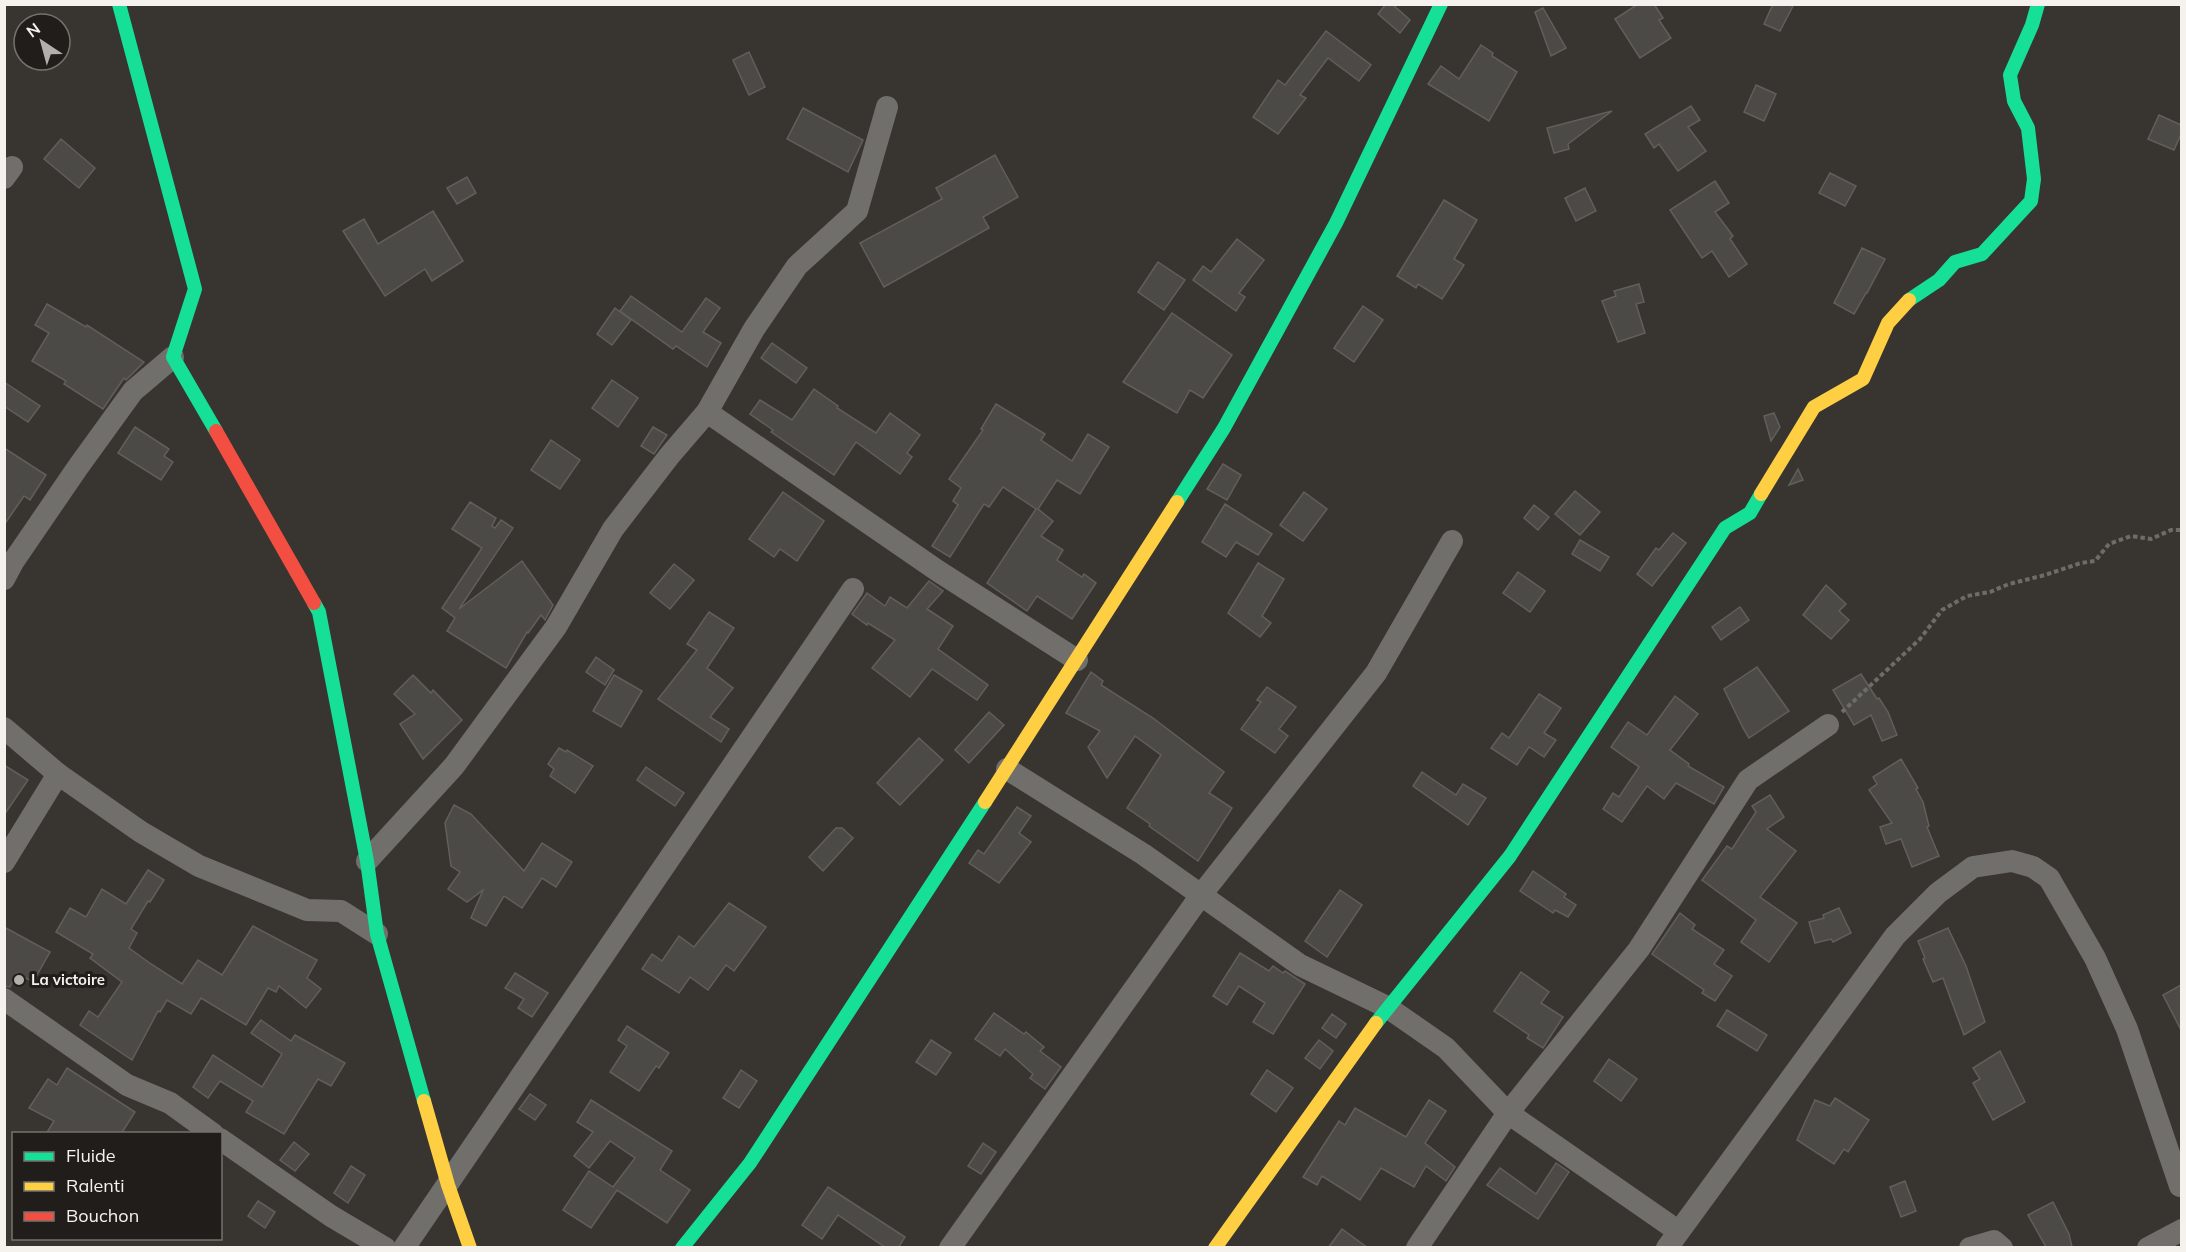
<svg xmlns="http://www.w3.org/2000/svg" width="2186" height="1252" font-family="Mulish,sans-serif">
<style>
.building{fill:#4c4a46;stroke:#615e5b;stroke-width:1.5}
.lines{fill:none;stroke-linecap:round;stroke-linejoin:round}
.path{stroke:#6e6c68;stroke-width:4;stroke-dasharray:4.5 3;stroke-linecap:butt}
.street{stroke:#716f6c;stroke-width:22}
.fast{stroke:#16e098;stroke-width:14}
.slow{stroke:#ffcf43;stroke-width:14}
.jam{stroke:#f24e42;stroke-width:14}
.poi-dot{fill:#b3afab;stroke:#201d1a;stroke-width:2}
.labels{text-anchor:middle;stroke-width:6;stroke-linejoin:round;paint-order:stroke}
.poi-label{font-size:15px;font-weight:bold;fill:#f5f1ed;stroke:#201d1a;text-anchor:start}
</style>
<rect width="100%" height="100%" fill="#383531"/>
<g class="building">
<path d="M1386,4H1392L1410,20L1400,33L1378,14Z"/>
<path d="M1638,4H1654L1663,18L1659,20L1671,38L1640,58L1615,19Z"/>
<path d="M1773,4H1794L1780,31L1764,24Z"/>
<path d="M1543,8L1566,48L1551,56L1535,12Z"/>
<path d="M1326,31L1371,65L1359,81L1328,58L1300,95L1306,98L1278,134L1253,117L1278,80L1285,85Z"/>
<path d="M1481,45L1493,53L1492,56L1517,72L1489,121L1428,84L1441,66L1459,79Z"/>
<path d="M749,52L765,87L749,95L733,60Z"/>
<path d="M1756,85L1776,94L1764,121L1744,112Z"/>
<path d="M1691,106L1700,120L1688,127L1706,151L1678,171L1659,144L1654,148L1645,134Z"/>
<path d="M803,108L863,140L848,172L787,139Z"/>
<path d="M1612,111L1568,144L1569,149L1554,153L1547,128Z"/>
<path d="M2159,115L2181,125V134L2174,150L2148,139Z"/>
<path d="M61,139L95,168L79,188L44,159Z"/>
<path d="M995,155L1018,197L983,217L989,228L884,287L860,243L942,199L936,188Z"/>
<path d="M1830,173L1856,186L1845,206L1819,193Z"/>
<path d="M467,177L476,193L457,204L447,188Z"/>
<path d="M1715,181L1729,203L1715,212L1733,236L1730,239L1747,264L1729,277L1712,251L1702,258L1670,210Z"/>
<path d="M1585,188L1596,211L1576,221L1565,198Z"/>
<path d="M1444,200L1477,220L1454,259L1464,265L1442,299L1418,284L1416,288L1397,276Z"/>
<path d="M433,211L463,261L432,281L425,269L385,296L343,231L364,219L378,244Z"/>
<path d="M1237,239L1264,260L1239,293L1245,297L1236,311L1193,280L1203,266L1211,272Z"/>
<path d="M1862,248L1885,259L1867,293H1866L1854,314L1834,303Z"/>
<path d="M1158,262L1185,280L1164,310L1138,292Z"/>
<path d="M1639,284L1644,302L1636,304L1645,333L1618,342L1602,301L1616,296L1614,291Z"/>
<path d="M631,296L682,332L706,298L720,308L703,332L721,343L707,367L676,346L673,349L620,311Z"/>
<path d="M47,304L86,327L87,325L144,362L126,380L124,378L103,409L64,384L66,381L32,361L49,333L35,325Z"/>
<path d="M1363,306L1383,320L1354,362L1334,348Z"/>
<path d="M615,308L631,320L612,345L597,334Z"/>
<path d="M1172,313L1232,355L1203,398L1190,390L1177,413L1123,382Z"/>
<path d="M772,343L807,368L796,383L761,358Z"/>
<path d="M612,380L638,398L618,427L592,408Z"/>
<path d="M4,382L40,406L28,422L4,406Z"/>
<path d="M814,389L838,406L837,408L876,433L890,413L920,435L907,453L912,457L900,474L856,442L834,475L771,432L773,430L750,414L760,400L792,420Z"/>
<path d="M996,404L1045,434L1041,440L1072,461L1088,434L1109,447L1080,494L1057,480L1038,509L1053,521L1041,536L1063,550L1057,560L1082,577L1084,574L1096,583L1072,619L1037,596L1027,611L987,583L1036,509L1003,487L989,507L984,504L950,557L932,546L958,505L953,501L961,488L949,479L983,430L981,429Z"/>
<path d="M1774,413L1780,427L1771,441L1764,416Z"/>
<path d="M135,427L169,449L164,456L173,462L161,480L118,453Z"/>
<path d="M653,427L667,435L654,454L641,446Z"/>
<path d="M551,440L580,460L560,489L531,470Z"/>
<path d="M4,448L46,475L30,500L24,496L4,525Z"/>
<path d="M1223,464L1241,475L1227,500L1207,489Z"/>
<path d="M1798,469L1803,480L1789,485Z"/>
<path d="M1575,491L1600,512L1580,535L1555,514Z"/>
<path d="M783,492L824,521L797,561L780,549L774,557L749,539Z"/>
<path d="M1304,492L1327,509L1303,541L1280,525Z"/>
<path d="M470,502L496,518L492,526L495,528L501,520L513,528L459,609L522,561L553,605L545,620L541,615L528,633L527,632L506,668L447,631L455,618L442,608L482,548L452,529Z"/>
<path d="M1225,504L1272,534L1258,555L1236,542L1226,557L1202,542Z"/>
<path d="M1534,505L1549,517L1538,530L1524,518Z"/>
<path d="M1673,533L1686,543L1652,586L1637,574L1656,548L1659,550Z"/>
<path d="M1580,540L1609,557L1600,571L1572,554Z"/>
<path d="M1258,563L1284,579L1262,616L1271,623L1260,637L1228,613Z"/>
<path d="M674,564L694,580L670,609L650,593Z"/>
<path d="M1518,572L1545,591L1530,612L1503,593Z"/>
<path d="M929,581L943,591L927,609L953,626L938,649L988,685L977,700L932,669L910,697L872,668L895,640L868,623L867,625L852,614L867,593L885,606L890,597L907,608Z"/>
<path d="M1826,585L1846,604L1839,611L1849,620L1831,639L1803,615Z"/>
<path d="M1740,607L1749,620L1721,640L1712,627Z"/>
<path d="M709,612L734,628L707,668L733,688L710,717L729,729L721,742L658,699L697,650L687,644Z"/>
<path d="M596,657L614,670L605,685L586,672Z"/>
<path d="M1757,667L1789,711L1749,738L1743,728L1724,689Z"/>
<path d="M1091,672L1103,681L1101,685L1153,718L1224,772L1209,793L1232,808L1198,861L1149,826L1150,824L1127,808L1161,755L1135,736L1107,778L1088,747L1100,731L1066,713Z"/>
<path d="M1861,674L1877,699L1879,698L1888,712L1897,735L1882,741L1871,715L1854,725L1833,690Z"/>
<path d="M413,675L431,693L433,690L462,720L423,759L400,724L415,714L394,694Z"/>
<path d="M614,675L642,691L621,727L593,711Z"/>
<path d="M1267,687L1296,707L1279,729L1288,736L1275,753L1241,729L1261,702L1257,700Z"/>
<path d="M1539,694L1561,708L1544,733L1556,740L1544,757L1529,747L1517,765L1491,748L1502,733L1509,738Z"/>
<path d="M1675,696L1698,714L1670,750L1689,764L1688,766L1724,787L1714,804L1676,783L1664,799L1647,786L1622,822L1603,809L1613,793L1619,797L1639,767L1611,747L1628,722L1647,735Z"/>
<path d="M989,712L1004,725L969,763L955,750Z"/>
<path d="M919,738L943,760L900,805L877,783Z"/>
<path d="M559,748L566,752L567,750L593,766L575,793L550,776L554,769L548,764Z"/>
<path d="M1901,759L1918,788L1916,789L1923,802L1929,826L1927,827L1939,856L1912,867L1901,839L1886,844L1880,827L1892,823L1869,790L1877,784L1873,777Z"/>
<path d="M4,765L28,780L4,815Z"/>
<path d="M646,767L684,793L675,806L637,780Z"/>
<path d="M1422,772L1456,795L1463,784L1486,798L1468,825L1413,786Z"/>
<path d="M1770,795L1784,817L1767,829L1796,851L1760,897L1797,923L1769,962L1741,942L1756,920L1702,880L1727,846L1732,849L1756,812L1752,806Z"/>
<path d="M454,805L471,814L524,871L542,843L572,862L556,887L542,878L522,908L504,896L486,926L471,918L483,890L467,902L448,889L460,872L451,866L445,823Z"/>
<path d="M1017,807L1031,816L1019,833L1031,842L999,883L969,863L978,850L984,854Z"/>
<path d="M836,828H842L853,838L823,871L809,857Z"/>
<path d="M148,870L164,880L150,902L148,901L131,929L137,933L129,948L151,964L182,984L198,960L222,975L253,926L317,960L307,978L321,989L306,1008L279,986L276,992L268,988L246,1025L201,998L191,1014L167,1000L160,1012L158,1011L132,1060L80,1025L89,1011L98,1017L122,982L90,958L93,954L56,932L70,908L86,917L102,889L126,904Z"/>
<path d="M1533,871L1566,894L1564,897L1576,905L1568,917L1555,910L1553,913L1520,891Z"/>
<path d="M1340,890L1362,905L1327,957L1305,941Z"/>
<path d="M729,903L766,927L734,971L726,965L708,990L690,977L679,993L642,969L652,954L662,961L679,936L694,947Z"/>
<path d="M1839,908L1851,933L1833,942L1831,939L1815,943L1809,922L1824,918L1823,915Z"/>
<path d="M1680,913L1695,925L1692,929L1724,950L1714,964L1732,976L1715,1001L1702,993L1704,990L1652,954Z"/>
<path d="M4,927L50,952L33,982L17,973L10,987L4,986Z"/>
<path d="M1948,928L1966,966L1985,1022L1964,1035L1943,978L1933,982L1923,959L1925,958L1918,941Z"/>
<path d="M1240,953L1269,971L1273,966L1283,973L1285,971L1305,984L1273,1034L1253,1022L1265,1003L1239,986L1227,1005L1213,996Z"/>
<path d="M1521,972L1549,992L1541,1003L1563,1017L1543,1048L1527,1038L1529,1035L1494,1011Z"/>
<path d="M515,973L548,993L532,1017L518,1008L524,999L505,988Z"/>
<path d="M2181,985V1030L2163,995Z"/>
<path d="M1727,1010L1767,1035L1757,1051L1717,1026Z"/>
<path d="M994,1013L1024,1034L1026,1032L1044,1047L1040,1051L1061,1067L1045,1089L1030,1078L1033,1074L1005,1049L1000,1056L975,1039Z"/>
<path d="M1332,1014L1346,1024L1336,1038L1322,1028Z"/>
<path d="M261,1020L291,1041L295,1035L345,1063L331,1086L318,1079L284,1134L246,1112L253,1101L220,1081L208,1098L193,1087L213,1055L262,1087L282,1054L251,1033Z"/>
<path d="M627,1026L669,1053L659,1068L656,1066L639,1091L610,1072L627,1046L618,1040Z"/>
<path d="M931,1040L951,1053L936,1075L916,1062Z"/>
<path d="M1319,1040L1333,1051L1320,1069L1305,1058Z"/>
<path d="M2000,1051L2025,1102L1993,1120L1973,1083L1980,1079L1973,1068Z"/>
<path d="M1609,1059L1637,1079L1621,1101L1594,1081Z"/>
<path d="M67,1068L135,1112L121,1134H46L54,1121L29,1108L48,1079L57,1085Z"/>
<path d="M741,1070L757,1081L739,1108L723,1098Z"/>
<path d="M1267,1070L1293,1088L1276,1112L1251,1094Z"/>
<path d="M530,1094L546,1105L535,1120L519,1109Z"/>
<path d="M1835,1098L1869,1120L1848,1152L1844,1149L1834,1164L1797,1140L1815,1100L1830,1106Z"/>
<path d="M591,1100L672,1151L660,1170L690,1190L667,1223L617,1190L591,1228L563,1210L589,1171L613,1187L635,1158L610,1141L589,1168L574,1156L593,1132L577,1122Z"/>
<path d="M1429,1100L1446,1111L1425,1143L1455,1167L1446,1181L1426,1166L1414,1187L1381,1168L1360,1200L1322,1176L1317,1185L1303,1177L1339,1121L1345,1125L1355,1108L1406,1137Z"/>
<path d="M294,1142L309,1154L295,1171L280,1160Z"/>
<path d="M983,1143L996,1152L981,1174L968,1166Z"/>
<path d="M1556,1163L1569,1172L1538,1219L1487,1185L1500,1168L1536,1194Z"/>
<path d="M351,1166L365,1175L348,1203L334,1193Z"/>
<path d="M1905,1181L1916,1211L1901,1217L1890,1187Z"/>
<path d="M828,1187L905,1237L898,1248H886L838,1215L822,1239L802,1225Z"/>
<path d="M258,1201L275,1212L265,1228L248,1216Z"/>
<path d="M2053,1202L2069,1234L2072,1247H2046L2028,1215Z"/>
<path d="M1342,1229L1368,1248H1328Z"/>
</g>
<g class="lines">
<path class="path" d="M1842,712L1920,639L1942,610L1967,596L1990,592L2009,584L2045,575L2081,563L2095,561L2109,544L2131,536L2151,539L2171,530H2182"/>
<g class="street">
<path d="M4,178L12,167"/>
<path d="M707,412L938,571L1077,660"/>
<path d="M4,579L13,562L78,467L133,391L173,357"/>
<path d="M4,728L58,774L141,832L199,866L307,910L341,911L377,934"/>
<path d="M1007,769L1143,854L1300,965L1387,1007L1446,1048L1508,1113L1678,1231"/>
<path d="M367,861L454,766L556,627L613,529L670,455L707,412L754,329L797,266L857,211L887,107"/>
<path d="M4,862L58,774"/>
<path d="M4,999L127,1085L170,1103L213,1134"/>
<path d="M220,1139L331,1216L385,1248"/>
<path d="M404,1248L853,589"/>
<path d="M950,1248L1201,895L1376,673L1452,541"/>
<path d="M1417,1248L1508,1113L1639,949L1748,780L1828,725"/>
<path d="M1667,1248L1895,936L1938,893L1973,867L2012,861L2033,867L2049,878L2095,958L2127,1029L2180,1186"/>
<path d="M1970,1248L1994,1241L2002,1248"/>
<path d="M2148,1248L2182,1230"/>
</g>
<g class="fast">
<path d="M119,4L195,289L173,357L216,431"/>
<path d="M1909,300L1939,280L1955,262L1982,254L2031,201L2034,179L2028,128L2014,101L2010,75L2032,25L2038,4"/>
<path d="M1177,502L1224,428L1336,223L1441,4"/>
<path d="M314,603L319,612L367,861L377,934L424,1101"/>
<path d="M1376,1023L1510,856L1725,528L1750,513L1761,494"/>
<path d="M682,1248L750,1163L985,802"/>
</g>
<g class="slow">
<path d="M1761,494L1814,407L1863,379L1888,323L1909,300"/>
<path d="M985,802L1177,502"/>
<path d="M424,1101L448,1185L470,1248"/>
<path d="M1215,1248L1376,1023"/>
</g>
<path class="jam" d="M216,431L314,603"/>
</g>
<circle class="poi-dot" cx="19" cy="980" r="6"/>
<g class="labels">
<g class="poi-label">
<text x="31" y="985">La victoire</text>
</g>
</g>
<rect width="2186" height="1252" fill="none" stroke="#f5f1ed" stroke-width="12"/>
<rect x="12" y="1132" width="210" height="108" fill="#201d1a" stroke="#75726e" stroke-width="1.5"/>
<rect x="24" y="1152" width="30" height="9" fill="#16e098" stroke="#75726e" stroke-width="1.5"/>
<text x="66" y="1162" font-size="18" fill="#f5f1ed">Fluide</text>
<rect x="24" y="1182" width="30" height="9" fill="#ffcf43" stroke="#75726e" stroke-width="1.5"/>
<text x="66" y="1192" font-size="18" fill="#f5f1ed">Ralenti</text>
<rect x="24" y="1212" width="30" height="9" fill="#f24e42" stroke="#75726e" stroke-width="1.5"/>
<text x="66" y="1222" font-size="18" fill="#f5f1ed">Bouchon</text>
<g transform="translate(42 42) rotate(324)"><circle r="28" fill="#201d1a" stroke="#75726e" stroke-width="1.5"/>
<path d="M0-4.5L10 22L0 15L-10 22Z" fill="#b3afab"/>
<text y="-9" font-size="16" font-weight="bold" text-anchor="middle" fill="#f5f1ed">N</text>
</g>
</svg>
